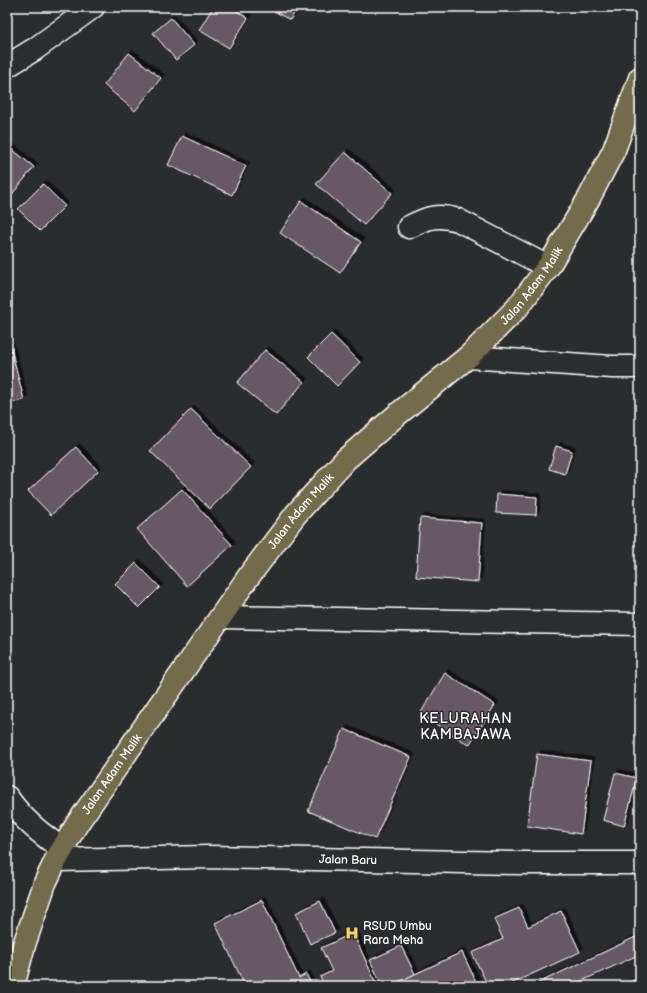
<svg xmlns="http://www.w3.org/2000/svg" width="647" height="993" font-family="'Balsamiq Sans',sans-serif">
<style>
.building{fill:#665865;stroke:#fff;filter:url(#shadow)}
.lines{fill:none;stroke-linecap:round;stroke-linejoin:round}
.minor-casing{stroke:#fff;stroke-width:25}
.highway-casing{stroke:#fff;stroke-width:25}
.minor{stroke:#2a2d2e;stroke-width:22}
.highway{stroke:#736c4b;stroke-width:22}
.labels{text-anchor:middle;stroke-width:3;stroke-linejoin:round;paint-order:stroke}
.street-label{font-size:12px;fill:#fff;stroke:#2a2d2e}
.poi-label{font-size:12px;fill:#fff;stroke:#2a2d2e;text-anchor:start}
.quarter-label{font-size:14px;letter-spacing:1px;fill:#fff;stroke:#2a2d2e}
</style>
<defs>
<filter id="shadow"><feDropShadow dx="3.5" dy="-3.5" stdDeviation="0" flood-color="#0009"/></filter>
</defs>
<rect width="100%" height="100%" fill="#2a2d2e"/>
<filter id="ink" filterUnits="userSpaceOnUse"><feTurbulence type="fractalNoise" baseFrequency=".025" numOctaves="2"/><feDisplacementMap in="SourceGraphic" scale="8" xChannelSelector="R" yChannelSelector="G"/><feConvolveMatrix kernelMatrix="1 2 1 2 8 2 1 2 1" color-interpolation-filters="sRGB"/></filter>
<g filter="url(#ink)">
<g class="building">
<path d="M213,7H230L248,18L229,48L199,30Z"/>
<path d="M267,7H298L290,20Z"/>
<path d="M171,18L194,45L176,60L153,33Z"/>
<path d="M129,53L161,78L135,111L104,85Z"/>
<path d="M182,136L246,166L232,195L168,165Z"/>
<path d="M7,145L34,167L9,198L7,196Z"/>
<path d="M345,152L392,193L364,225L316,184Z"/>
<path d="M43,184L65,206L40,231L18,209Z"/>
<path d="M301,201L361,242L340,273L280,233Z"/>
<path d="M7,333L24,400L7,404Z"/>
<path d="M331,334L360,362L337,386L308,357Z"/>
<path d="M265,350L304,382L276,415L237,383Z"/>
<path d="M191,409L251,467L210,509L150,451Z"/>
<path d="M556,446L572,451L565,474L549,469Z"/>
<path d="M76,447L98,471L51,515L28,491Z"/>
<path d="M182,489L232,545L187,586L137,529Z"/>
<path d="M497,494L537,497L536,515L496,513Z"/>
<path d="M420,518L482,523L478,582L416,577Z"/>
<path d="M136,563L160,587L139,608L115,584Z"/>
<path d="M445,673L495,705L469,745L420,714Z"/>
<path d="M344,729L411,757L375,839L308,811Z"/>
<path d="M537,754L591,761L581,834L527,826Z"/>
<path d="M615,773L637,778L624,826L603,820Z"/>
<path d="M262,900L299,978L306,974L312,986H245L215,923Z"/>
<path d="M320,901L335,933L310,944L296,913Z"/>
<path d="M519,908L528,927L561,911L580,952L506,986H488L472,953L503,939L494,919Z"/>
<path d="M353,933L376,983L369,986H325L320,977L332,971L321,948Z"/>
<path d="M640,935V954L571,986H532Z"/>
<path d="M401,946L415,974L390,986H382L370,960Z"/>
<path d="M462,952L478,986H390L415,974Z"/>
<path d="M640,977V986H621Z"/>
</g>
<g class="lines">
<g class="minor-casing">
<g id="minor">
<path d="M7,66L35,49L93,7"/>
<path d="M409,227C428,217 438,214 458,220L548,267"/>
<path d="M468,357L612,367H640"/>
<path d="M221,617L640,624"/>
<path d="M7,797C23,820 40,833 62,849"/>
<path id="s1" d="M56,860L209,857L521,863H640"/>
</g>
</g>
<g class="highway-casing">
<g id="highway">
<path id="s2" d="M13,986L24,945L45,883L56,860L77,824L249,576L296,514L345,460L398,414L468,357L517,308L548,267L589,198L614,150L640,78"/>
</g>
</g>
<use href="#minor" class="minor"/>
<use href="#highway" class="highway"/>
</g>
</g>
<defs>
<g id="hospital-bare" transform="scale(1.08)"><path d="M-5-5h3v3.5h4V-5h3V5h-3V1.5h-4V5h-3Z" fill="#ffd166" stroke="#2a2d2e" stroke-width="2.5" paint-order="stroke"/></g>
</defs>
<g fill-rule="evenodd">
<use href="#hospital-bare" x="352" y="933"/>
</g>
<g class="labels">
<g class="street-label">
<text dy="4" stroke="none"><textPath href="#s2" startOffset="884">Jalan Adam Malik</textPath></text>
<text dy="4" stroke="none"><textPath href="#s2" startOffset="560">Jalan Adam Malik</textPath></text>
<text dy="4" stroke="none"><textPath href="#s2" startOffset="236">Jalan Adam Malik</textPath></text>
<text dy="4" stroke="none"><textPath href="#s1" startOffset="292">Jalan Baru</textPath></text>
</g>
<g class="poi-label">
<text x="363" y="930">RSUD Umbu<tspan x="363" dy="14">Rara Meha</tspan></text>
</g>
<g class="quarter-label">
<text x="466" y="723">KELURAHAN<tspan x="466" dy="16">KAMBAJAWA</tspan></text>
</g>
</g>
<rect width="647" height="993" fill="none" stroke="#2a2d2e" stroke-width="24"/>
<rect x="12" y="12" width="623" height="969" fill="none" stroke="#fff" stroke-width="1.5" filter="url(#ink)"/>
</svg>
